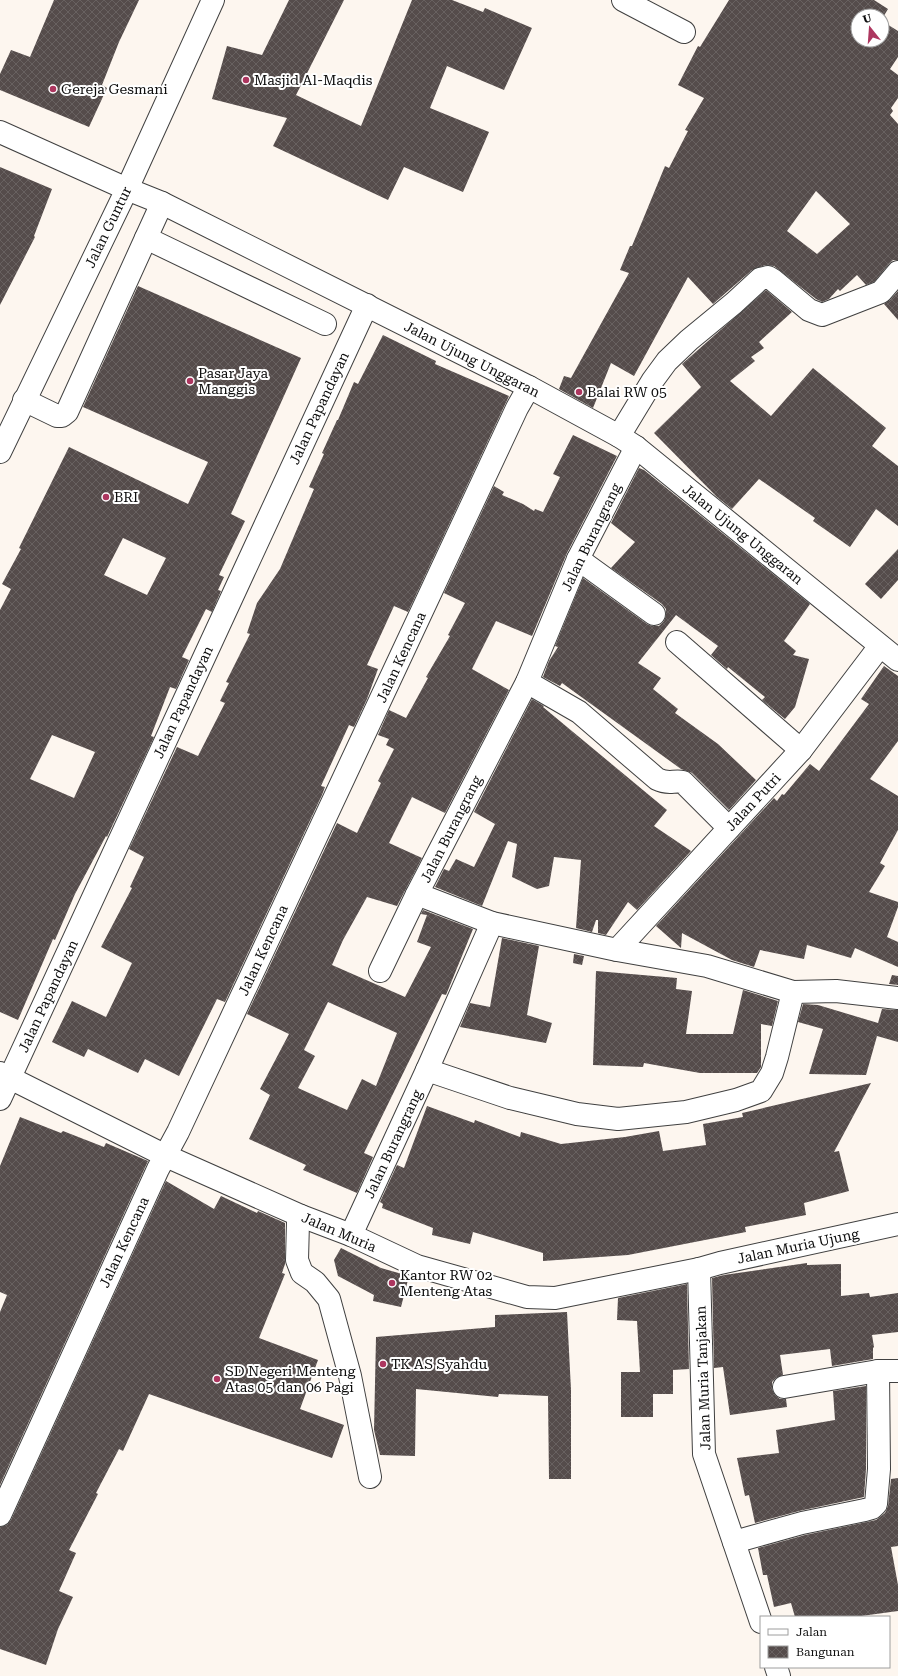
<svg xmlns="http://www.w3.org/2000/svg" width="898" height="1676" font-family="'Roboto Serif',serif">
<style>
.building{fill:url(#building-cross-hatch);fill-rule:evenodd}
.lines{fill:none;stroke-linecap:round;stroke-linejoin:round}
.minor-casing{stroke:#404040;stroke-width:24}
.minor{stroke:#fff;stroke-width:22}
.poi-dot{fill:#ad365f;stroke:#fff;stroke-width:1.5}
.labels{text-anchor:middle;stroke-width:4;stroke-linejoin:round;paint-order:stroke}
.poi-label{font-size:14px;fill:#0d0d0d;stroke:#fff;text-anchor:start}
.street-label{font-size:14px;fill:#0d0d0d;stroke:#fff}
</style>
<defs>
<pattern id="building-cross-hatch" width="8" height="8" patternUnits="userSpaceOnUse"><rect width="8" height="8" fill="#554c4b"/><path d="M0 0l8 8M0 8l8-8" fill="none" stroke="#686160"/></pattern>
</defs>
<rect width="100%" height="100%" fill="#fdf6ef"/>
<g class="building">
<path d="M54,0H139L119,42L102,85L107,88L89,127L0,90V74L11,50L30,57Z"/>
<path d="M289,0H344L296,95L361,126L412,0H452L483,12L485,8L532,28L504,90L447,66L430,108L489,132L463,192L404,167L388,200L273,146L287,118L212,99L227,46L262,55Z"/>
<path d="M729,0H874L888,9L882,19V16H858V40H882V21L898,31V57L890,69L898,75V98L891,108L893,111L890,115L898,124V260H893L889,264L874,282L866,285L857,275L840,291L838,289L829,299L822,302L816,299L774,266L765,265L752,270L713,304L688,277L634,376L611,363L593,408L559,389L564,376L571,378L629,273L620,270L630,246H632L665,166L669,168L688,131L685,130L704,98L678,85L698,46L700,47ZM816,191L850,224L817,254L787,231Z"/>
<path d="M0,167L52,189L34,236L35,237L0,305Z"/>
<path d="M138,286L301,358L231,514L245,521L219,575L224,577L218,590L221,591L212,612L206,609L182,657L189,660L176,689L170,687L151,736L154,737L107,837L106,836L75,894L55,940L53,939L18,1020L0,1012V610L11,589L2,584L21,549L19,548L69,447L188,504L208,462L83,407ZM123,538L166,558L147,595L104,575ZM52,735L95,752L74,798L30,779Z"/>
<path d="M766,290L792,312L759,342L764,348L751,357L755,361L730,381L771,416L813,368L886,428L872,446L898,466V526L876,509L850,547L813,521L815,518L759,479L732,509L717,497L654,433L701,387L682,364Z"/>
<path d="M898,291V320L884,304L890,300Z"/>
<path d="M383,335L436,361L435,364L509,396L408,612L394,606L367,665L378,669L367,699L354,727L349,725L321,786L325,787L322,795L225,1002L217,999L179,1076L145,1059L138,1073L88,1049L84,1057L52,1042L72,1001L106,1017L132,963L101,947L132,888L130,887L144,857L129,849L177,747L198,756L225,703L220,701L229,683L226,682L250,634L247,633L257,603L280,569L314,489L309,487L324,454L322,453L337,420H338L354,382L358,384Z"/>
<path d="M573,435L617,456L567,553L532,636L496,621L472,669L509,690L445,813L412,797L389,843L422,858L397,906L367,897L343,940L332,965L405,997L431,947L417,942L427,915L421,914L423,910L473,929L446,995L442,994L364,1153L373,1157L357,1193L303,1170L306,1165L249,1139L270,1095L260,1089L289,1034L247,1014L337,823L357,833L381,783L378,781L394,749L386,745L389,739L378,735L389,710L406,718L428,678L426,677L450,636L448,635L465,603L444,593L494,486L504,492L502,495L523,504L534,511L535,509L543,512L560,477L553,474ZM328,1002L397,1033L376,1086L362,1079L347,1110L298,1088L315,1056L304,1050Z"/>
<path d="M639,468L644,470L810,604L784,641L796,651L793,655L809,659L795,707L785,719L762,700L765,697L728,667L727,669L711,655L718,646L676,615L638,663L661,678L653,689L678,709L675,713L718,744L756,780L729,810L692,773L681,769L562,683L560,686L543,677L549,661L558,647L555,646L583,578L647,624L652,626H659L664,621L666,615V609L662,604L611,568L635,542L611,523Z"/>
<path d="M898,549V580L881,599L865,584Z"/>
<path d="M884,666L898,676V741L870,779L898,796V830L880,863L885,866L869,892L898,902V907L887,937L898,942V967L855,948L851,958L807,945L804,959L760,950L754,967L732,960L682,933L681,948L656,926L774,798L777,801L782,794L784,795L810,764L819,771L869,704L861,699Z"/>
<path d="M532,699L544,706L543,707L667,810L654,826L691,851L637,910L628,902L606,935L598,933V920H596L592,932L576,928L581,860L554,857L549,886L537,889L512,877L517,844L508,841L482,906L435,887L444,869L449,871L456,859L474,867L495,824L474,812Z"/>
<path d="M502,938L539,946L527,1015L552,1023L546,1043L460,1027L470,1003L490,1007Z"/>
<path d="M574,954L584,956L582,965L573,963Z"/>
<path d="M596,971L677,978L676,989L692,991L686,1034H733L743,990L778,1001L772,1026L761,1024V1067L757,1073H700L644,1063L643,1067L593,1065Z"/>
<path d="M892,975L898,976V985L889,984Z"/>
<path d="M803,1004L818,1005L878,1023L882,1009L898,1010V1042L877,1036L866,1075L809,1074L823,1029L798,1022Z"/>
<path d="M871,1083L834,1152L839,1151L849,1191L804,1203L806,1215L745,1227L746,1232L628,1255L543,1261V1253L473,1232L470,1244L432,1235L433,1228L382,1208L383,1204L380,1202L397,1165L404,1168L427,1106L474,1123L475,1120L520,1137L521,1132L561,1144L625,1137L659,1131L663,1151L706,1145L703,1124L743,1117L742,1113Z"/>
<path d="M20,1117L61,1133L63,1131L104,1147L106,1143L148,1161L0,1485V1312L7,1295L0,1292V1166Z"/>
<path d="M166,1181L214,1209L221,1196L257,1213L258,1211L285,1223V1264L282,1273L285,1274L259,1338L318,1360L300,1409L344,1425L332,1458L149,1394L123,1451L119,1449L96,1493L98,1494L69,1550L76,1553L59,1591L73,1597L58,1629L46,1665L0,1649V1527L7,1525L11,1520Z"/>
<path d="M341,1248L381,1268L409,1276L401,1307L373,1301L374,1295L338,1276L334,1260Z"/>
<path d="M807,1263V1265L841,1264V1296L869,1293L870,1297L898,1293V1332L872,1335L874,1347L873,1348V1359L832,1366L830,1349L780,1355L783,1375L776,1378L772,1382V1389L775,1395L780,1399H786L787,1407L730,1415L723,1367L714,1368L712,1278L724,1275Z"/>
<path d="M687,1284L689,1369L673,1370V1394H653V1417H621V1372H640L637,1321L617,1320L618,1298Z"/>
<path d="M567,1312L571,1390V1479H549L548,1396L499,1394L498,1397L416,1389L415,1456L380,1455L374,1430L376,1337L495,1327V1315Z"/>
<path d="M866,1386V1469L864,1497L799,1511L755,1523L749,1495L745,1496L737,1458L779,1453L776,1430L835,1420L833,1391Z"/>
<path d="M898,1478V1546L891,1547L898,1585V1611L854,1617H795L791,1603L774,1607L767,1575H763L758,1548L805,1535L876,1520L885,1513L888,1506L891,1479Z"/>
</g>
<g class="lines">
<g class="minor-casing">
<g id="minor">
<path d="M623,0L684,32"/>
<path d="M0,132L127,189L162,203L529,387L619,436L636,447L898,660"/>
<path d="M162,203L146,238L325,324"/>
<path d="M24,400L57,416H62L67,412L146,238"/>
<path d="M619,436L653,380L667,361L689,340L734,303L760,279L768,277L773,280L809,310L822,315L881,292L898,272"/>
<path d="M0,452L127,189L213,0"/>
<path d="M578,559L654,614"/>
<path d="M677,642L801,750"/>
<path d="M527,682L579,712L657,779C669,785 673,780 683,782L729,828"/>
<path d="M417,894L492,923L617,950L707,966L793,992L836,991L898,998"/>
<path d="M617,950L801,750L880,646"/>
<path d="M380,971L417,894L527,682L578,559L636,447"/>
<path d="M427,1070L510,1098L577,1114L618,1119L686,1112L736,1100L761,1091L772,1073L777,1057L793,992"/>
<path d="M0,1073L166,1156L301,1216L351,1235L417,1266L527,1297L555,1298L699,1269L720,1263L898,1224"/>
<path d="M0,1099L367,305"/>
<path d="M301,1216L298,1222L297,1260L302,1273L315,1282L329,1299L350,1376L370,1477"/>
<path d="M351,1235L427,1070L492,923"/>
<path d="M699,1269L704,1454L761,1622"/>
<path d="M784,1387L878,1371H898"/>
<path d="M0,1515L158,1169L178,1132L517,408L529,387"/>
<path d="M734,1542L802,1523L865,1510L872,1508L876,1504L879,1469L878,1371"/>
<path d="M776,1667L779,1676"/>
</g>
</g>
<use href="#minor" class="minor"/>
</g>
<g class="poi-dot">
<circle cx="246" cy="80" r="4"/>
<circle cx="53" cy="89" r="4"/>
<circle cx="190" cy="381" r="4"/>
<circle cx="579" cy="392" r="4"/>
<circle cx="106" cy="497" r="4"/>
<circle cx="392" cy="1283" r="4"/>
<circle cx="383" cy="1364" r="4"/>
<circle cx="217" cy="1379" r="4"/>
</g>
<g class="labels">
<g class="poi-label">
<text x="254" y="85">Masjid Al-Maqdis</text>
<text x="61" y="94">Gereja Gesmani</text>
<text x="198" y="378">Pasar Jaya<tspan x="198" dy="16">Manggis</tspan></text>
<text x="587" y="397">Balai RW 05</text>
<text x="114" y="502">BRI</text>
<text x="400" y="1280">Kantor RW 02<tspan x="400" dy="16">Menteng Atas</tspan></text>
<text x="391" y="1369">TK AS Syahdu</text>
<text x="225" y="1376">SD Negeri Menteng<tspan x="225" dy="16">Atas 05 dan 06 Pagi</tspan></text>
</g>
<g class="street-label">
<text transform="translate(108 227) rotate(-64)" y="5">Jalan Guntur</text>
<text transform="translate(472 359) rotate(27)" y="5">Jalan Ujung Unggaran</text>
<text transform="translate(319 408) rotate(-65)" y="5">Jalan Papandayan</text>
<text transform="translate(743 534) rotate(39)" y="5">Jalan Ujung Unggaran</text>
<text transform="translate(591 537) rotate(-64)" y="5">Jalan Burangrang</text>
<text transform="translate(401 657) rotate(-65)" y="5">Jalan Kencana</text>
<text transform="translate(183 702) rotate(-65)" y="5">Jalan Papandayan</text>
<text transform="translate(753 802) rotate(-47)" y="5">Jalan Putri</text>
<text transform="translate(451 829) rotate(-63)" y="5">Jalan Burangrang</text>
<text transform="translate(263 950) rotate(-65)" y="5">Jalan Kencana</text>
<text transform="translate(48 996) rotate(-65)" y="5">Jalan Papandayan</text>
<text transform="translate(393 1144) rotate(-65)" y="5">Jalan Burangrang</text>
<text transform="translate(339 1232) rotate(23)" y="5">Jalan Muria</text>
<text transform="translate(124 1242) rotate(-65)" y="5">Jalan Kencana</text>
<text transform="translate(798 1246) rotate(-12)" y="5">Jalan Muria Ujung</text>
<text transform="translate(703 1378) rotate(-92)" y="5">Jalan Muria Tanjakan</text>
</g>
</g>
<rect x="760" y="1616" width="130" height="52" fill="#ffffff" stroke="#9e9e9e"/>
<rect x="768" y="1629" width="20" height="6" fill="#ffffff" stroke="#9e9e9e"/>
<text x="796" y="1636" font-size="12" fill="#0d0d0d">Jalan</text>
<rect x="768" y="1646" width="20" height="12" fill="url(#building-cross-hatch)" stroke="#9e9e9e"/>
<text x="796" y="1656" font-size="12" fill="#0d0d0d">Bangunan</text>
<g transform="translate(870 28) rotate(343)"><circle r="19" fill="#ffffff" stroke="#9e9e9e"/>
<path d="M0-3L7 15L0 10L-7 15Z" fill="#ad365f"/>
<text y="-6" font-size="11" font-weight="bold" text-anchor="middle" fill="#0d0d0d">U</text>
</g>
</svg>
